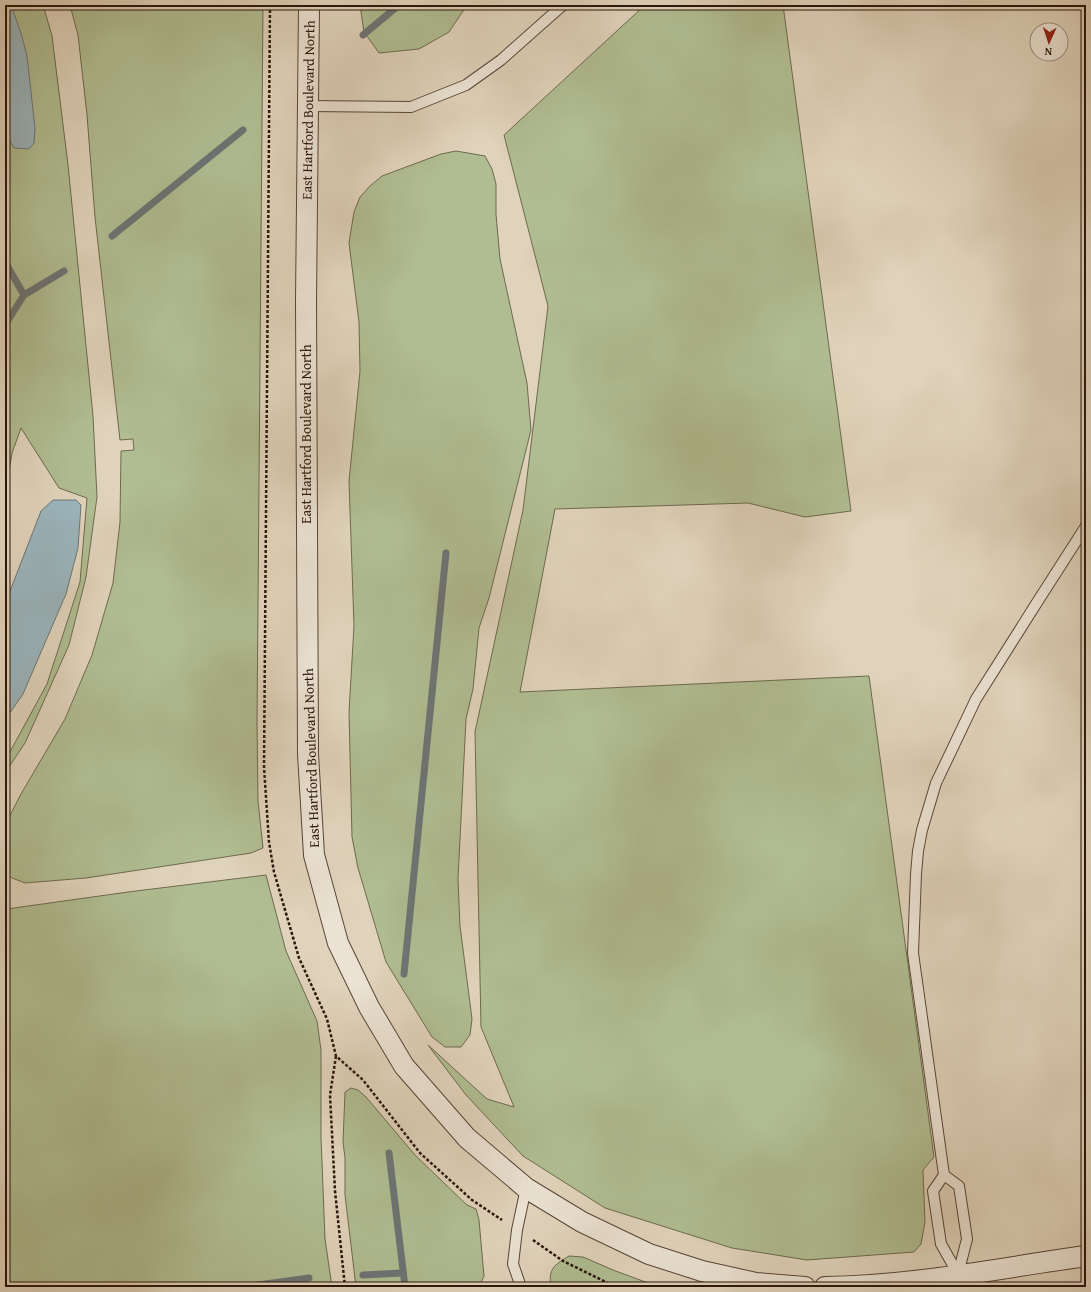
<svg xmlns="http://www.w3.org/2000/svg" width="1091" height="1292" font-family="'Gentium Book Plus',serif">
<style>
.green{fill:#b0bd92;stroke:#6d6a4e}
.water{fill:#9ab4bc;stroke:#6d7575}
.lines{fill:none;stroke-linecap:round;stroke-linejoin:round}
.stream{stroke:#6d7575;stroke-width:7}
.service-casing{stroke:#584537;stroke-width:12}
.minor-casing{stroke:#584537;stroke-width:22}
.path{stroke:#2a160b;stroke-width:2.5;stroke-dasharray:3 2;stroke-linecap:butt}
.service{stroke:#ebe2d3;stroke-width:10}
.minor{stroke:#ebe2d3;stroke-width:20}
.labels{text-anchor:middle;stroke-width:3;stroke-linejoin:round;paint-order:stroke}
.street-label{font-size:14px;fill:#2a160b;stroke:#ebe2d3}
</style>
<rect width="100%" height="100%" fill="#e0d3bb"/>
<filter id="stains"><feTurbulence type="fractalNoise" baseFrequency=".005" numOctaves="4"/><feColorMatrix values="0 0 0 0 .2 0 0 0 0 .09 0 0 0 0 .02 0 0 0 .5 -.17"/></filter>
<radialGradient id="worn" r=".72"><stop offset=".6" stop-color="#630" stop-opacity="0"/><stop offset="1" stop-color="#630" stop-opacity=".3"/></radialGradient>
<g class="green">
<path d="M5,5H43L52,36L68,165L93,416L97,497L86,577L69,645L25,743L5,773V761L47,684L80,582L87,498L59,488L21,428L12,453L5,494Z"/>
<path d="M70,5H263L257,723L258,801L263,848L251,853L86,878L25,883L12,878L5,872V825L21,794L65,719L92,655L113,583L120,522L121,451L134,450L133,439L120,440L95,217L87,115L78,35Z"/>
<path d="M360,5H467L449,32L419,49L379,53L364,32Z"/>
<path d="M645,5H783L851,511L805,517L748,503L555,509L520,692L869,676L934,1157L923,1170L925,1222L921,1244L914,1252L807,1260L732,1248L605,1208L523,1156L466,1095L428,1045L487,1099L514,1107L481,1027L475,732L523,510L548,306L504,135Z"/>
<path d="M456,151L485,156L492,169L496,184V214L500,259L527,383L531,430L489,598L479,628L473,689L466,719L458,879L460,926L472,1019L470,1035L461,1047H445L432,1037L386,962L358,868L352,837L349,712L354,626L349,481L360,371L359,322L349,243L354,212L360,197L370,186L382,176L441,154Z"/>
<path d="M266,875L286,951L317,1021L321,1050V1137L325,1239L332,1287H5V910L7,909L128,892Z"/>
<path d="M351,1088L358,1090L366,1097L415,1155L467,1205L476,1209L479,1220L484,1276L479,1287H356L345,1195V1158L343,1142L345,1092Z"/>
<path d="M569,1256L583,1257L613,1270L659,1287H551C548,1269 554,1265 569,1256Z"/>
</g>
<g class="water">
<path d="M5,5H11L21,33L27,56L35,128L34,143L29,149L14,148L5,132Z"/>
<path d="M53,500H76L81,505L78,548L66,594L23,694L5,720V604L41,511Z"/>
</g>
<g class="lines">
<g class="stream">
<path d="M363,35L399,5"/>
<path d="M112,236L243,130"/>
<path d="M5,262L24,295L5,325"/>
<path d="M24,295L64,271"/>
<path d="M404,974L446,553"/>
<path d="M389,1153L405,1287"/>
<path d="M363,1275L403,1273"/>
<path d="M243,1287L309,1278"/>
</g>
<g class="service-casing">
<g id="service">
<path d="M308,106L411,107L466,85L501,60L563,5"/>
<path d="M944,1175L959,1186L967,1239L958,1274"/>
<path d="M958,1274L941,1244L933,1191L944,1175L913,953L916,874L918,851L922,830L936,783L976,699L1036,604L1086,526"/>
<path d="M521,1287L513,1264L517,1230L526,1188"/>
</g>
</g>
<g class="minor-casing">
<g id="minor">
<path d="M309,5L306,301L308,754L314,855L338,943L369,1007L404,1066L467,1138L526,1188L582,1222L649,1254L702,1271L756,1283L805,1287"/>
<path d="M825,1287C913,1286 1000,1268 1086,1256"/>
</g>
</g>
<g class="path">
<path d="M270,5L264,767L269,842L274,872L299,958L327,1019L336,1056L363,1080L420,1153L472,1200L502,1220"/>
<path d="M336,1056L330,1095L335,1191L345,1287"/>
<path d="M533,1240L563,1261L616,1287"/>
</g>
<use href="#service" class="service"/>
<use href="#minor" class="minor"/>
</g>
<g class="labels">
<g class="street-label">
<text transform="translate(308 110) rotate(-89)" y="5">East Hartford Boulevard North</text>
<text transform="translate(306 434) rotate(-90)" y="5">East Hartford Boulevard North</text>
<text transform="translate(311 758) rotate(-92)" y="5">East Hartford Boulevard North</text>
</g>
</g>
<rect width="1091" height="1292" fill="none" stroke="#e0d3bb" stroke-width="20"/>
<rect x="6" y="6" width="1079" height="1280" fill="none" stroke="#2a160b" stroke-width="2"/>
<rect x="10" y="10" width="1071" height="1272" fill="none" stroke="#2a160b"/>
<g transform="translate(1049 42) rotate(183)"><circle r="19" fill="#ebe2d3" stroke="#9e9083"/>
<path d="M0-3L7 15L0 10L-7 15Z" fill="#8f2418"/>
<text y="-6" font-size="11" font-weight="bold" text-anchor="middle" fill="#2a160b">N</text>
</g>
<rect width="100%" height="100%" filter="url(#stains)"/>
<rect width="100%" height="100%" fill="url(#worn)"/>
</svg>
